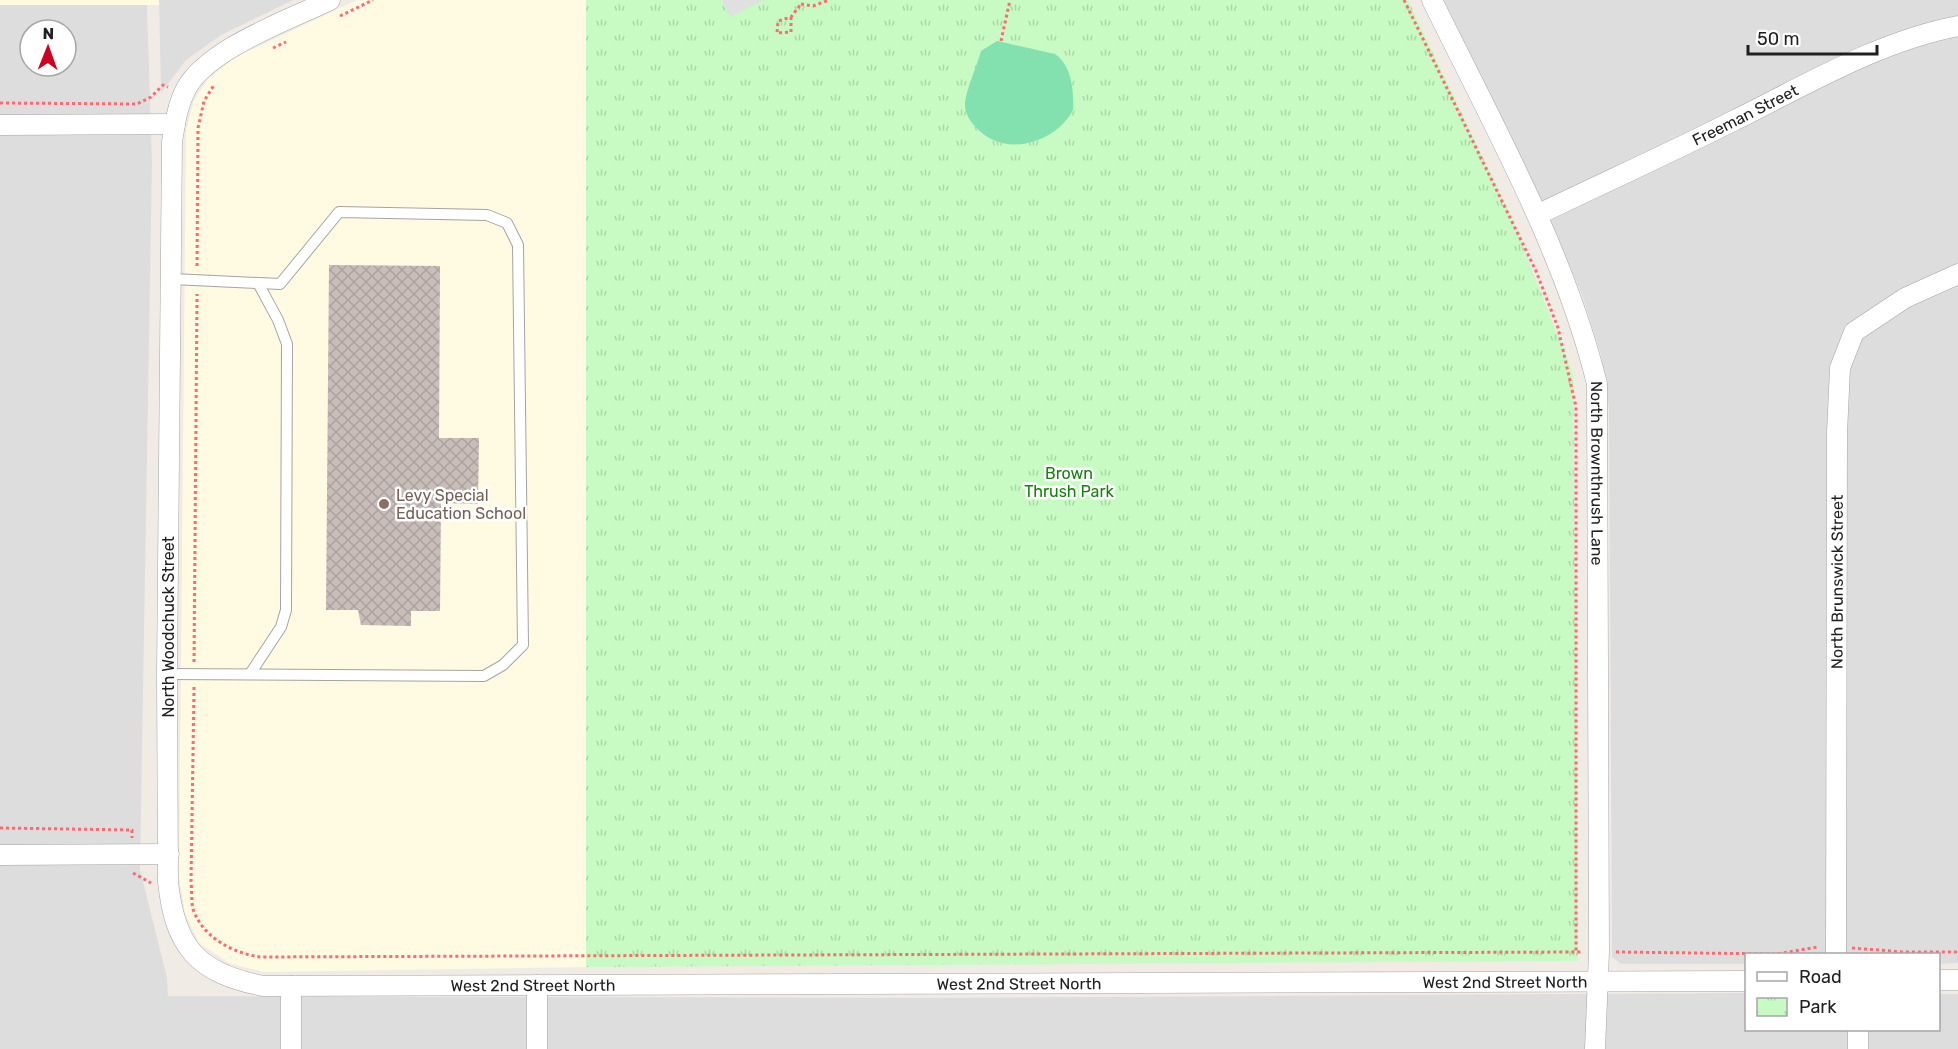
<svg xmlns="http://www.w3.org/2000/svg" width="1958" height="1049" font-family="Rubik,sans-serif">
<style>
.residential{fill:#dedddd;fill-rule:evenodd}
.education{fill:#fffae1}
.park{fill:url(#park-tufts)}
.pitch{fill:#82e1ae}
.parking{fill:#e0e0e0}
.building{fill:url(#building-cross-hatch)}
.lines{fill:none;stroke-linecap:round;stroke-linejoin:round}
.service-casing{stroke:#a4a4a4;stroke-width:12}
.minor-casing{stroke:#a4a4a4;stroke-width:21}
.path{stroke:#fe6a72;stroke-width:3;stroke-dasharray:3 3;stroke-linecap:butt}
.service{stroke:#fff;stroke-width:10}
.minor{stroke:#fff;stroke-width:20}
.education-dot{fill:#8d6e63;stroke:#fff;stroke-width:2}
.labels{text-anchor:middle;stroke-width:5;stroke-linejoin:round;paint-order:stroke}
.street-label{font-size:16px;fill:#202020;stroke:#fff}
.park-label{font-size:16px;fill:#128309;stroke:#fff}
.education-label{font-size:16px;fill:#785e54;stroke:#fff;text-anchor:start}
</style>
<defs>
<pattern id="park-tufts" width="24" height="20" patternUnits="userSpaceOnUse" patternTransform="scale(1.5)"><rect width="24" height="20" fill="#c7fbc3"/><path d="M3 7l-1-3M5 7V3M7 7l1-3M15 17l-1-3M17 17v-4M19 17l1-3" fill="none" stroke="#abd7a7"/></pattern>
<pattern id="building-cross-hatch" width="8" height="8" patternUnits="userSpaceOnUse" patternTransform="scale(1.5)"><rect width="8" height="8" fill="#c9bdb9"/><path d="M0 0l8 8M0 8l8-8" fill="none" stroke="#aca29f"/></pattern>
</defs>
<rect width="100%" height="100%" fill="#f1ebe6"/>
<g class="residential">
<path d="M159,0H293L221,35L186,60L161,93Z"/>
<path d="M1444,0H1958V963L1939,964L1938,954H1746V964H1621L1612,957L1609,408L1601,355L1582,295L1536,188Z"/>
<path d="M0,5H147L152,163L140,870L167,978L168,996L935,998L1746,993V1030H1938L1939,994H1958V1049H0ZM30,30H66V66H30Z"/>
</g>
<g class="education">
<rect x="0" y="0" width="159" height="5"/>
<path d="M357,0H586V967L263,972L229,963L199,943L185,913L179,877L186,131L194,100L208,79L234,58Z"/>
</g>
<path class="park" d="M586,0H1408L1513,221L1573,374L1578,961L586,967Z"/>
<path class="pitch" d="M997,41L1055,54C1072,66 1074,91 1073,110C1055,144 1002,159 975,126C970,122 965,112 965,105C965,92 977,66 981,51Z"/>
<path class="parking" d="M722,0H764L730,17Z"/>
<path class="building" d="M329,265L440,266L439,438H479L478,504L441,503L440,611H411V626L361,625L358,610H326Z"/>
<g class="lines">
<g class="service-casing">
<g id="service">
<path d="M167,674L484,676L503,665L523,645L518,245L507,223L487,215L339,212L280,284L172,279"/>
<path d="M250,674L281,627L286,610L287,344L278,320L258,283"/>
</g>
</g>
<g class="minor-casing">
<g id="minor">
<path id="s1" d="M330,0C289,20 207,49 186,89C177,106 175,124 172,142L167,674L168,882C175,947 197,973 263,986L1746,981"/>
<path id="s2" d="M1432,0C1492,123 1564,250 1597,384L1599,952L1595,1049"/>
<path d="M0,125L175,124"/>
<path id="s3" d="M1537,215C1603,183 1670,153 1735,120C1806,85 1879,41 1958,26"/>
<path d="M0,855L169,854"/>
<path id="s4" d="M1836,954L1837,433L1840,368L1854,332L1905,298L1958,274"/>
<path d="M1938,980H1958"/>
<path d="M291,1049V986"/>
<path d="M537,1049V985"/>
<path d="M1858,1049V1030"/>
</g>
</g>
<g class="path">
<path d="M1404,0L1536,271L1558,328L1576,407V952"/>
<path d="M801,4L813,6L829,0"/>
<path d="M340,16L373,0"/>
<path d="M791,17V32L777,33L778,21L791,17L801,4"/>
<path d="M1001,41L1010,0"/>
<path d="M273,48L286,42"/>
<path d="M0,103L137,104L151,97L163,85L168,87"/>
<path d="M197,266L198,128L204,101L214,85"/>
<path d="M194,662L197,294"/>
<path d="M194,687L191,881C192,889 191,901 193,909C203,938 233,953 260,957L1582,952"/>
<path d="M0,828L132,830V838"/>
<path d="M133,873L151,883"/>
<path d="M1852,948L1904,952H1958"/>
<path d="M1616,952L1776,954L1818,947"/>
</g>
<use href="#service" class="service"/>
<use href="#minor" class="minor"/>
</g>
<circle class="education-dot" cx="384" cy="504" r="6"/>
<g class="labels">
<g class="street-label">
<text dy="6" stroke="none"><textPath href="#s3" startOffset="231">Freeman Street</textPath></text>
<text dy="6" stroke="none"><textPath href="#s2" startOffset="508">North Brownthrush Lane</textPath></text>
<text dy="6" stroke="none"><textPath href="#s4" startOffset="372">North Brunswick Street</textPath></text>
<text transform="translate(168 627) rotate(-90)" y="6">North Woodchuck Street</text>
<text dy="6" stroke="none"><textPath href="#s1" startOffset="2364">West 2nd Street North</textPath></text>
<text dy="6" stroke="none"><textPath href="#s1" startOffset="1878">West 2nd Street North</textPath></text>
<text dy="6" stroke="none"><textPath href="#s1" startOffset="1392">West 2nd Street North</textPath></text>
</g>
<g class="park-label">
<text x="1069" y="479">Brown<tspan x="1069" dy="18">Thrush Park</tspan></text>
</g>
<g class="education-label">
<text x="396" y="501">Levy Special<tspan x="396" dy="18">Education School</tspan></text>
</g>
</g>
<rect x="1745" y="953" width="195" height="78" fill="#ffffff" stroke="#a6a6a6" stroke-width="1.5"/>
<rect x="1757" y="972" width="30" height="9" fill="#ffffff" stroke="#a6a6a6" stroke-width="1.5"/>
<text x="1799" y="983" font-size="18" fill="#202020">Road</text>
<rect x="1757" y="998" width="30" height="18" fill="url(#park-tufts)" stroke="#a6a6a6" stroke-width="1.5"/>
<text x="1799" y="1013" font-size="18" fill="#202020">Park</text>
<g transform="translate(48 48) rotate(1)"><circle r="28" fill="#ffffff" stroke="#a6a6a6" stroke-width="1.5"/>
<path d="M0-4.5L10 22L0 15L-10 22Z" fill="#d00021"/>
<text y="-9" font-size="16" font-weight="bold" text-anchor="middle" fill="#202020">N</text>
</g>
<path d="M1748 45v9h129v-9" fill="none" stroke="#202020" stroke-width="3"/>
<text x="1757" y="45" font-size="18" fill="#202020" stroke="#ffffff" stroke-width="4.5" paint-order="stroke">50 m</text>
</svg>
